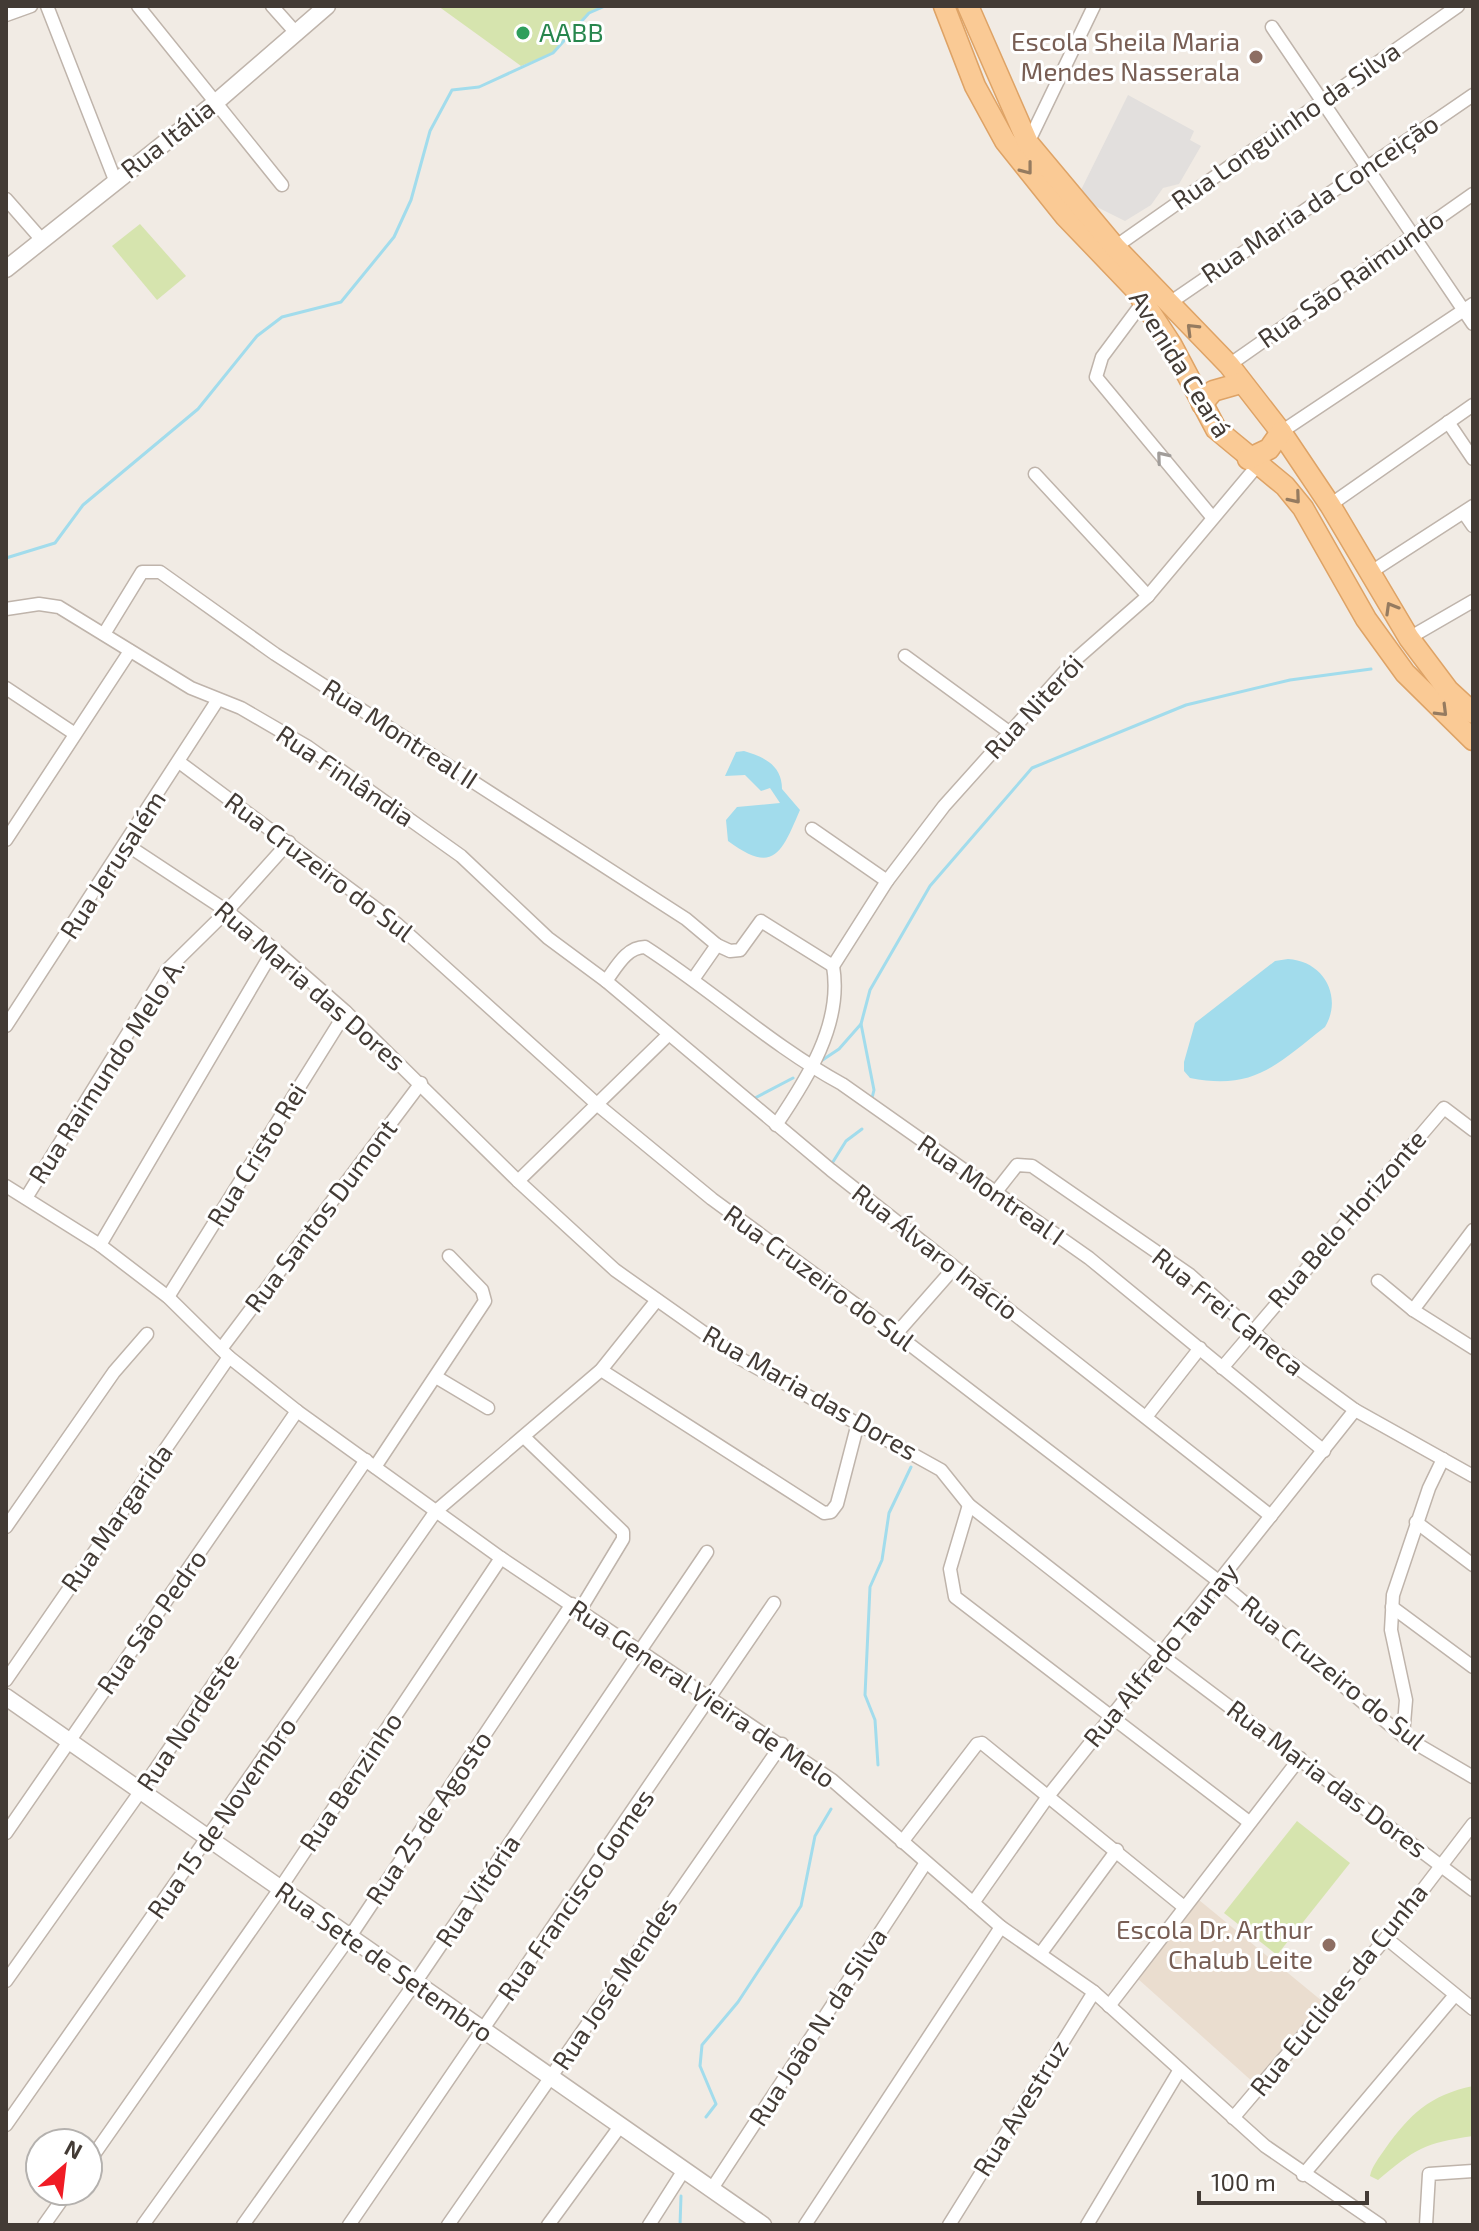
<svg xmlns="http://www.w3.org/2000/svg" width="1479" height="2231" font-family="'Exo 2',sans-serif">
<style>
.education{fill:#eaddcf}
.green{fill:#d6e4ae}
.parking{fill:#e2dfdd}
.water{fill:#a2dcec}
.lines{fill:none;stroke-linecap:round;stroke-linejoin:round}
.stream{stroke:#a2dcec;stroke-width:3}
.minor-casing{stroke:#bfb4ab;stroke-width:15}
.tertiary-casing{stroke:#bfb4ab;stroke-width:19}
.primary-casing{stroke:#dea366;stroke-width:23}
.minor{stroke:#fff;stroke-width:12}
.tertiary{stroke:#fff;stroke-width:16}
.primary{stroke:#faca95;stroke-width:20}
.oneway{stroke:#957b60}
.oneway2{stroke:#a19d9a}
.leisure-dot{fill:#2e9e5b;stroke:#fff;stroke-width:3}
.education-dot{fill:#8d6e63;stroke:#fff;stroke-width:3}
.labels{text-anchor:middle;stroke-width:6;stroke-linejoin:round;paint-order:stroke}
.leisure-label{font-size:26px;fill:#27864d;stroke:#fff;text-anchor:start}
.education-label{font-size:26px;fill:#785e54;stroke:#fff;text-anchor:end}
.street-label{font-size:26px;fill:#433b35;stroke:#fff}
</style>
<rect width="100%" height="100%" fill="#f1ebe4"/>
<path class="education" d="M1199,1900L1322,2001L1254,2083L1137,1978Z"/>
<g class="green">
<path d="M438,6H605L589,13L553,53L521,66Z"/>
<path d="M140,224L186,276L157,300L112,246Z"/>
<path d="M1297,1821L1350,1863L1277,1955L1224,1913Z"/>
<path d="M1473,2086V2136C1424,2143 1415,2149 1378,2180L1370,2176C1372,2166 1379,2158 1385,2149C1410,2114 1430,2095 1473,2086Z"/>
</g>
<path class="parking" d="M1128,95L1194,131L1190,140L1201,146L1179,184L1163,188L1151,205L1125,221L1091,204L1080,192Z"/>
<g class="water">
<path d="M744,751C765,757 782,766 782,789L800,810C782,851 775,876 728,841L726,820L737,807L780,803L770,788L761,791L745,775L725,776L736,752Z"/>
<path d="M1288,959C1324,961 1343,997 1325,1027C1277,1064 1255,1091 1190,1078L1184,1071V1062L1195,1023L1275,961Z"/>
</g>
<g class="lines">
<g class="stream">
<path d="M6,558L55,543L83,505L198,409L257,336L282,317L341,302L394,237L411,200L430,131L452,90L479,87L553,53L589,13L605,6"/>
<path d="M821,1061L839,1049L861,1024"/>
<path d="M755,1098L793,1078"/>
<path d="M871,1102L874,1090L861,1024L870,990L930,886L1032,768L1186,705L1290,680L1371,669"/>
<path d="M831,1165L846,1141L862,1129"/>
<path d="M878,1765L875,1720L865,1695L870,1587L882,1560L889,1513L911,1467"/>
<path d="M706,2117L716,2104L700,2066L702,2045L738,2002L801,1906L815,1836L831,1809"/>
<path d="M680,2225L681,2196"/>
</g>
<g class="minor-casing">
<g id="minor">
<path d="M47,6L115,180"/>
<path d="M138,6L282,185"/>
<path d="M272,6L297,34"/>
<path d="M6,15L31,6"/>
<path d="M1272,27L1473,324"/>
<path d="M1028,143L1094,6"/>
<path d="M6,199L42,240"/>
<path d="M1115,247L1458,6"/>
<path d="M1143,302L1102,357L1096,377L1212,517"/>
<path d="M1168,304L1473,95"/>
<path d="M1229,365L1473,194"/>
<path d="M1448,422L1473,459"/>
<path d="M1281,432L1473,304"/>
<path d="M1035,474L1148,596"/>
<path d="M1330,505L1473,405"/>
<path d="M1464,513L1473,526"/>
<path d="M1371,572L1473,506"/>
<path d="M6,609L39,604L59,607L191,688L241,708L308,747L461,856L548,938L606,981L831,1170L1271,1516"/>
<path d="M104,634L142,572H160L275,654L686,919L717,945"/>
<path d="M1409,638L1473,601"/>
<path d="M905,656L1009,732"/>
<path d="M6,688L75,734"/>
<path d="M179,762L397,924L599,1106L712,1199L896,1334L1221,1583L1403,1736L1473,1777"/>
<path d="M812,829L887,881"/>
<path d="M6,840L130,651"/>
<path d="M127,845L227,911L274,949L346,1012L518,1181L615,1270L741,1359L941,1470L969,1505L1162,1656L1473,1890"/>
<path d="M833,966L887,881L944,806L1075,660L1148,596L1257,466"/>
<path d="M694,978L717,945L730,951L740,950L761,921L833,966"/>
<path d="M606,981C616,968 626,947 645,947C712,990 772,1046 842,1084L1089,1258L1324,1451"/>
<path d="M6,1026L217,701"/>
<path d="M776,1125C807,1079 843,1024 833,966"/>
<path d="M518,1181L667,1036"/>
<path d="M6,1186L100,1245L168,1297L229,1357L297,1411L501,1558L832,1780L1001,1927L1094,1992L1265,2146L1380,2225"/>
<path d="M995,1193L1017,1165L1032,1166L1190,1275L1277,1353L1355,1410L1473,1476"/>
<path d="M26,1198L167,970L227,911L289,842"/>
<path d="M100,1245L274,949"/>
<path d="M1378,1281L1413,1310L1473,1348"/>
<path d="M168,1297L346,1012"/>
<path d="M1413,1310L1473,1230"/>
<path d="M896,1334L954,1268"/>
<path d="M221,1349L421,1083"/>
<path d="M1222,1368L1444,1108L1473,1130"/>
<path d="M601,1370L824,1513L831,1512L837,1504L858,1423"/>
<path d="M436,1377L488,1408"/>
<path d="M1146,1417L1200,1348"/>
<path d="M524,1437L623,1532V1539L580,1610"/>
<path d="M375,1467L485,1301L482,1290L449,1256"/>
<path d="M969,1505L950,1569L955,1597L1249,1822"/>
<path d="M1416,1522L1473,1565"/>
<path d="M6,1527L114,1372L147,1334"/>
<path d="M1392,1607L1473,1667"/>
<path d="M6,1680L229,1357"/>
<path d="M1403,1736L1406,1700L1391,1630L1393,1595L1429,1488L1443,1459"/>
<path d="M6,1833L297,1411"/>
<path d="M902,1842L977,1744L982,1743L1184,1907"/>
<path d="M973,1903L1049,1795L1355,1410"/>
<path d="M1386,1938L1473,2009"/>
<path d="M1041,1953L1117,1850"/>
<path d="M6,1981L140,1792L366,1460"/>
<path d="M1109,2006L1300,1758"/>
<path d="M1233,2118L1386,1938L1473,1824"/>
<path d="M6,2125L436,1511L601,1370L657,1300"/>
<path d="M88,2163L279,1890L501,1558"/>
<path d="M1303,2175L1455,1995"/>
<path d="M711,2190L925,1864"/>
<path d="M44,2225L68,2191"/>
<path d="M143,2225L349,1938L572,1604"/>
<path d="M243,2225L415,1983L707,1552"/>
<path d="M349,2225L774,1603"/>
<path d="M448,2225L782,1744"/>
<path d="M548,2225L621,2125"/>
<path d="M649,2225L684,2170"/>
<path d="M805,2225L1001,1927"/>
<path d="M949,2225L1094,1992"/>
<path d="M1087,2225L1179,2071"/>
<path d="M1426,2225L1429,2174L1473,2171"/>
</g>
</g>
<g class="tertiary-casing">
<g id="tertiary">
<path d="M6,269L215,103L327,6"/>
<path d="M6,1697L763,2225"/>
</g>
</g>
<g class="primary-casing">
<g id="primary">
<path d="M944,6L975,86L1005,141L1065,216L1135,289L1171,344L1216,429L1285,486L1303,508L1366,619L1405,673L1473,740"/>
<path d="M968,6L1028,143L1115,247L1229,365L1281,432L1330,505L1409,638L1448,690L1473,713"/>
<path d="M1202,404L1213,391L1241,383"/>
<path d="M1248,459L1269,449L1281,432"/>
</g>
</g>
<use href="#minor" class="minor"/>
<use href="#tertiary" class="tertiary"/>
<use href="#primary" class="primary"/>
</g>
<defs><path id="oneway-chevron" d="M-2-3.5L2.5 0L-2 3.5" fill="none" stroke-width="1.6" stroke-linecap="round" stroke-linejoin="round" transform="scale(2)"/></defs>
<g class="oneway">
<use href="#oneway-chevron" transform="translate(1027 169) rotate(52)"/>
<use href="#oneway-chevron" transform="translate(1192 329) rotate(-135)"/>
<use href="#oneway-chevron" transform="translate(1295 498) rotate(50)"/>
<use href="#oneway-chevron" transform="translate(1391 608) rotate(-120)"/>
<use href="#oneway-chevron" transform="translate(1442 711) rotate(45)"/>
</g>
<use class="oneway2" href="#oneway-chevron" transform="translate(1162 457) rotate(-130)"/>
<circle class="leisure-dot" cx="523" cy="33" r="8"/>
<g class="education-dot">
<circle cx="1256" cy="57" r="8"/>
<circle cx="1329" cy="1945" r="8"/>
</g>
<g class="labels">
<g class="leisure-label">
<text x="539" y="42">AABB</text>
</g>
<g class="education-label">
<text x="1240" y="51">Escola Sheila Maria<tspan x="1240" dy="30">Mendes Nasserala</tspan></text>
<text x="1313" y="1939">Escola Dr. Arthur<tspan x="1313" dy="30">Chalub Leite</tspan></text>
</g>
<g class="street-label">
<text transform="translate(1286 126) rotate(-35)" y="9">Rua Longuinho da Silva</text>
<text transform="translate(168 139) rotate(-38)" y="9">Rua Itália</text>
<text transform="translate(1320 199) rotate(-34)" y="9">Rua Maria da Conceição</text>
<text transform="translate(1351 279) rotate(-35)" y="9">Rua São Raimundo</text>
<text transform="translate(1180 364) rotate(58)" y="9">Avenida Ceará</text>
<text transform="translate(1034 707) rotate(-47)" y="9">Rua Niterói</text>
<text transform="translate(400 734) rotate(33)" y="9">Rua Montreal II</text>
<text transform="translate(345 776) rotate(34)" y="9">Rua Finlândia</text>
<text transform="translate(113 865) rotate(-57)" y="9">Rua Jerusalém</text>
<text transform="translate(319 867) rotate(37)" y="9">Rua Cruzeiro do Sul</text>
<text transform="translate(310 986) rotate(41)" y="9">Rua Maria das Dores</text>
<text transform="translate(107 1071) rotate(-57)" y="9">Rua Raimundo Melo A.</text>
<text transform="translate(257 1155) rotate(-58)" y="9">Rua Cristo Rei</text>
<text transform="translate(991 1190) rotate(35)" y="9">Rua Montreal I</text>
<text transform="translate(321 1216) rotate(-53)" y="9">Rua Santos Dumont</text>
<text transform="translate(1347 1219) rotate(-49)" y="9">Rua Belo Horizonte</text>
<text transform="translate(935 1252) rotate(38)" y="9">Rua Álvaro Inácio</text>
<text transform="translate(819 1278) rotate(36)" y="9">Rua Cruzeiro do Sul</text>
<text transform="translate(1228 1312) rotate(39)" y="9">Rua Frei Caneca</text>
<text transform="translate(810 1393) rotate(30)" y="9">Rua Maria das Dores</text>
<text transform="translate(117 1518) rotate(-55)" y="9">Rua Margarida</text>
<text transform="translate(152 1622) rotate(-55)" y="9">Rua São Pedro</text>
<text transform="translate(1161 1655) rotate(-51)" y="9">Rua Alfredo Taunay</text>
<text transform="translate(1333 1673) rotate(39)" y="9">Rua Cruzeiro do Sul</text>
<text transform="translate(702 1694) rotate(34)" y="9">Rua General Vieira de Melo</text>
<text transform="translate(188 1722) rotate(-56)" y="9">Rua Nordeste</text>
<text transform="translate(1327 1779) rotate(37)" y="9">Rua Maria das Dores</text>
<text transform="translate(351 1782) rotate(-56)" y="9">Rua Benzinho</text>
<text transform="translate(222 1818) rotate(-55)" y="9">Rua 15 de Novembro</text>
<text transform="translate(429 1818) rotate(-56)" y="9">Rua 25 de Agosto</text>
<text transform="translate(478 1891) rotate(-56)" y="9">Rua Vitória</text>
<text transform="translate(576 1895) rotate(-55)" y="9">Rua Francisco Gomes</text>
<text transform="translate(384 1962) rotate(35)" y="9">Rua Sete de Setembro</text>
<text transform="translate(615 1984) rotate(-56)" y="9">Rua José Mendes</text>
<text transform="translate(1339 1990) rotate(-51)" y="9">Rua Euclides da Cunha</text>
<text transform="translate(818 2027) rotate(-57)" y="9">Rua João N. da Silva</text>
<text transform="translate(1021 2108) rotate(-58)" y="9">Rua Avestruz</text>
</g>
</g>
<rect width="1479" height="2231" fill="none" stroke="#433b35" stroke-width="16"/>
<g transform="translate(64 2167) rotate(28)"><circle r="38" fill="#ffffff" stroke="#b4b1ae" stroke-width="2"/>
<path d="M0-6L14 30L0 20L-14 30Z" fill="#f01c25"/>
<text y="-12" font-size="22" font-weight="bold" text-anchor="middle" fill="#433b35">N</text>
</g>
<path d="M1199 2191v12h168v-12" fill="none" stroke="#433b35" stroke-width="4"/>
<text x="1211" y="2191" font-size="24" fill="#433b35" stroke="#ffffff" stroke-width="6" paint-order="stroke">100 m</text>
</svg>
